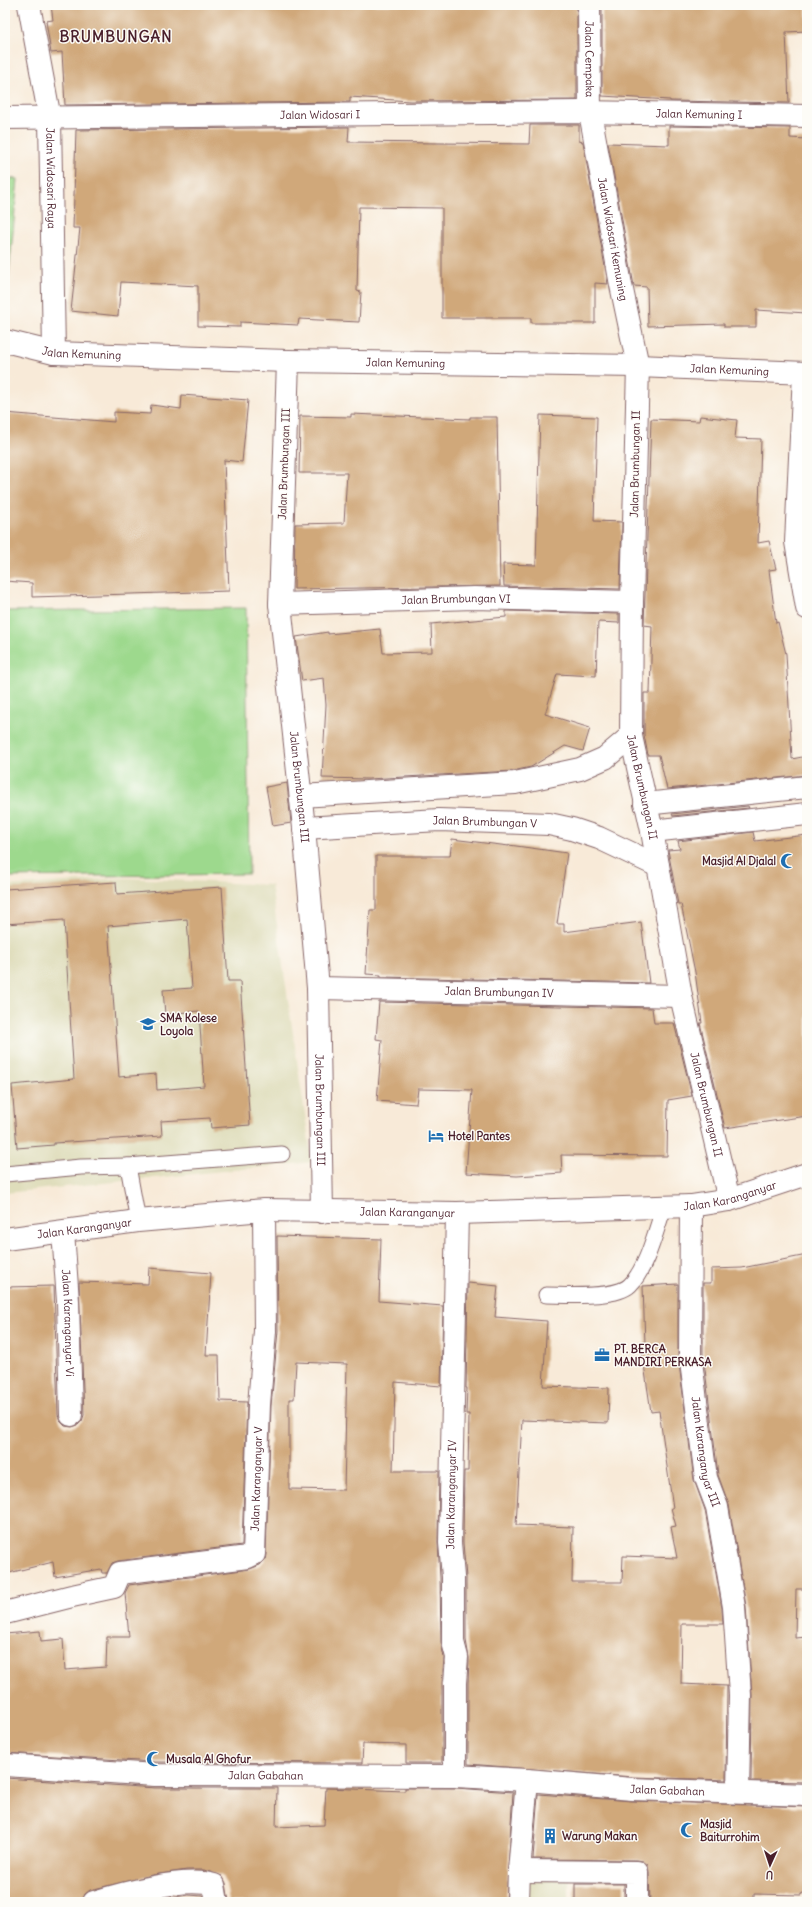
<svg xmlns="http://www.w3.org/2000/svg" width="812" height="1907" font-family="Delius,sans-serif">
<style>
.built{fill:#dfddbb}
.green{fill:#9dd98d;stroke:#747c5c}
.building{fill:#d0a87a;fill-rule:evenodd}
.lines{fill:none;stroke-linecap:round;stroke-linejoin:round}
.lane-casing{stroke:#876668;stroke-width:17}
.street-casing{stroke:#876668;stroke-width:24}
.lane{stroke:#fff;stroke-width:15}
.street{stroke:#fff;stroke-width:22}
.labels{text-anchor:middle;stroke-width:3;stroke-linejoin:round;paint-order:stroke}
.street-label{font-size:11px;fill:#4a1f2b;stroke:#fdfcf7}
.poi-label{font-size:11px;font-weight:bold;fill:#4a1f2b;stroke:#fdfcf7;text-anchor:start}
.district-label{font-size:15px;font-weight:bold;letter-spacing:1px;fill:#4a1f2b;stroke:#fdfcf7}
</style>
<rect width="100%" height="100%" fill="#fdfcf7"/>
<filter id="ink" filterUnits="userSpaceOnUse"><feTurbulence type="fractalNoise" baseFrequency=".025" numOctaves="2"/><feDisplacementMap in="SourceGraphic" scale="8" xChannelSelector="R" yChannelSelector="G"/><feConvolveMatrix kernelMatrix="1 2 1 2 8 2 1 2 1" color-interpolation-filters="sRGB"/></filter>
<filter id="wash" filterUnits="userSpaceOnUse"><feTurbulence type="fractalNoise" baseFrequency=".012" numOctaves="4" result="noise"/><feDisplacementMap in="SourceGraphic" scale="16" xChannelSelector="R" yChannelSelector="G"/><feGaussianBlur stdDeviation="0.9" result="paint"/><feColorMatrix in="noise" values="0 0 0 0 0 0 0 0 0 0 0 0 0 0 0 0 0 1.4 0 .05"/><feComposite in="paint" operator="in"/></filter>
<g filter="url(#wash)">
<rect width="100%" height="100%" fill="#f8ead8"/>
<g class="built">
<path d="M125,878L271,885L312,1162L5,1193V886Z"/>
<path d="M521,1877H569V1902H520Z"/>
</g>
<g class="green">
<path d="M5,178L18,179L6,305H5Z"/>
<path d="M246,608L249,874L5,877V611Z"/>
</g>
<g id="blocks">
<g class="building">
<path d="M51,5H577V100L410,101L350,97V102L65,105L62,52L51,53L46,21L53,20Z"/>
<path d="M602,5H806L807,31L786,32L789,103L670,101V100L602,96Z"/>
<path d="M530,125H579V141L583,142L608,284L595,283V323H531V318H442V208L359,207L357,291L361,292L359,322L299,319L298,325L240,322V327L198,326V286L121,282L118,316L71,311L80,228H73L76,130L349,127L348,142L529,144Z"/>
<path d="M669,126L790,128V138L807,139V313L756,310V327H724V324L648,326L647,287L634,286L608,143L669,145Z"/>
<path d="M182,395L248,400L242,462L224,460L229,591L32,597V583L5,581V413L114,422V412L150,414L151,405L181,409Z"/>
<path d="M351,414L470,419V417H497L500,586L294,589L295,524L344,523L347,473H299L300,416L351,417Z"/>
<path d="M540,415L597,417L594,521L622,522L620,589L504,586L503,564L536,565Z"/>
<path d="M700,416L737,420L735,438L761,439L758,543L769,541L776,569L769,570L776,623L778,622L786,654L792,759L807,756V775L667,789L659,755H648L644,735V693H650L652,626L644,625L651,419L699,421Z"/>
<path d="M506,611L619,614V623L598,622L596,676L557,674L545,714L590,728L583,751L565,746L531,767L513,771L368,779L322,778L326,705L324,678L302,681L296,637L328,632V634L380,629L383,653L432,652L431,624L506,617Z"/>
<path d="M287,783L291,823L273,826L266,787Z"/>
<path d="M748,806L749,808L673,816L672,814Z"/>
<path d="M753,832L755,841L807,835V1116L725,1128L700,1023H702L695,972L681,904H678L668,850L680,849L678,841Z"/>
<path d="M452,839L509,846V845L567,853L557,924H564V932L641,922L649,983L381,977V975L366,974L370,910H376V856H450Z"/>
<path d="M116,882L117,894L222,887L228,981H240L250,1125L211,1128L210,1118L161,1121L162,1136L54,1143V1145L17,1148L12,1085L74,1079L64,920L5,924V889ZM187,919L192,988L163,990L165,1014L199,1011L204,1086L157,1090L156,1074L119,1077L108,926Z"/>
<path d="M379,1002L652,1008L654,1023H674L692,1096L668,1100L667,1156L561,1155L562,1173L517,1176L466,1173L472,1090L418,1089L416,1104L377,1101L382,1040L376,1039Z"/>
<path d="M277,1236L381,1239L379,1301L443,1306L441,1386L395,1382L393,1471H439L438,1543L440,1578L441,1642L444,1658L442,1683V1763H406V1745L363,1744L362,1763L155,1762L5,1753V1634L40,1631L41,1641L63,1639L65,1670L106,1667L107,1637H129L125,1593L129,1585L250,1569L260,1565L265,1560L266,1554L271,1406L278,1331ZM296,1362L347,1364L344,1490L289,1489V1399H294Z"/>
<path d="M807,1255V1589H796L795,1638L807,1637V1782L751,1781L752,1695L746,1606L729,1505L718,1475L703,1353V1283H711V1269L742,1268Z"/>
<path d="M149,1268L211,1273L206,1355H219L220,1401L247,1402L242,1545L118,1561L112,1563L107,1573H102L101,1569L55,1577L53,1562L5,1574V1287L54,1286L58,1415L60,1421L65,1426L72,1427L78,1425L82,1421L84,1415L79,1282L148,1284Z"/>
<path d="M468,1283L498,1286L495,1317L547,1321L543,1386L609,1388L608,1423L522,1420L516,1525L573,1527L572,1582H622L623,1556L677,1558L671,1527L676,1526L671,1508H673L659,1411L651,1412L641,1344H645L643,1286L678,1284V1356L694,1480L705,1510L722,1608L723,1624H682L681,1684L727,1686L726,1780L633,1777L468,1764V1683L469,1658L466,1640V1577L463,1543L464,1471H468L469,1414H466L467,1388H466Z"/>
<path d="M5,1778L155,1788H277L276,1827L324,1825L326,1788L405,1791V1788H455L513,1792L506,1902H229L226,1883L222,1876L204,1870H187L152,1875L90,1890L85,1894L82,1902H5Z"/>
<path d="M538,1794L632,1801L807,1807V1894L802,1893L801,1895L754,1894V1902H650L649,1872L648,1865L643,1861L637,1860L533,1859Z"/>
<rect x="575" y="1884" width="49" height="18"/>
<path d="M188,1895L203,1896L204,1902H143Z"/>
</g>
</g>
</g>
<g filter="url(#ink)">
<use href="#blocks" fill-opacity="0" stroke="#876668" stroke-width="1"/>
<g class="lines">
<g class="lane-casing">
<g id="lane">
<path d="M128,1166L282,1154"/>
<path d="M5,1174L81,1167L128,1166L138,1221"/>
<path d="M546,1295C565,1295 616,1299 630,1285C647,1268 656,1230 664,1207"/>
</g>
</g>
<g class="street-casing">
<g id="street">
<path id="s1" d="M29,5L50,119L54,353"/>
<path id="s2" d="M589,5L590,112L621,285L638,366L632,602L631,736L652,831L681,996L729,1200"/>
<path id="s3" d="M5,118L581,112L807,116"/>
<path id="s4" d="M5,341L54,353L288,361L638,366L807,373"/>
<path id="s5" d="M288,361L280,604L304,828L318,988L322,1212"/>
<path d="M804,373L796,542L807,608"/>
<path id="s6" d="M280,604L474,598L632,602"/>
<path d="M301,796L515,783L580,769L605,758L631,736"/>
<path d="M645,804L807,787"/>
<path id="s7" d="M304,828L439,820L549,824L572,829L599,838L658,866"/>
<path d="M652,831L807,814"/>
<path id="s8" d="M318,988L681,996"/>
<path id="s9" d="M691,1206L690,1354L706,1478L717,1507L734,1607L740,1695L738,1792"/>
<path id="s10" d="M63,1232L68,1301L71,1415"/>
<path id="s11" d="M5,1239L138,1221L264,1210L457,1213L691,1206L729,1200L807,1174"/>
<path id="s12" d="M5,1613L72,1596L114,1587L120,1573L248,1557L254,1554L259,1405L265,1331L264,1210"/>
<path id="s13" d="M5,1765L155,1775L455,1776L527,1780L632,1789L807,1795"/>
<path id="s14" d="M455,1776V1683L457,1657L453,1642V1577L450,1543L457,1213"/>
<path d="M519,1871L637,1872V1902"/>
<path d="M94,1902C124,1893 185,1876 214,1885L217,1902"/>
<path d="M518,1902L519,1871L527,1780"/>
</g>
</g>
<use href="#lane" class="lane"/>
<use href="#street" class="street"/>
</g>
</g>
<defs>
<g id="mosque-bare" transform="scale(1.2)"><path d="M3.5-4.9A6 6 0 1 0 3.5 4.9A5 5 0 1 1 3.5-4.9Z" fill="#1f6fb2" stroke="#fdfcf7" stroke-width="2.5" paint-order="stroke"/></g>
<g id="school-bare" transform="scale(1.2)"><path d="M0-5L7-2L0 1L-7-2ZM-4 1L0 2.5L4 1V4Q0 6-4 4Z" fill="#1f6fb2" stroke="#fdfcf7" stroke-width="2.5" paint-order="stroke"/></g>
<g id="hotel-bare" transform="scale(1.2)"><path d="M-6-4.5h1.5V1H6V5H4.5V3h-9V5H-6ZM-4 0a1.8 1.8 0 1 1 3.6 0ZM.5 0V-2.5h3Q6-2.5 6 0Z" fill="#1f6fb2" stroke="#fdfcf7" stroke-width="2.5" paint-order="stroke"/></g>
<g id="office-bare" transform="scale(1.2)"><path d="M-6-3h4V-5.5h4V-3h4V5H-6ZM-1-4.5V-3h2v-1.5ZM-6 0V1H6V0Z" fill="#1f6fb2" stroke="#fdfcf7" stroke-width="2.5" paint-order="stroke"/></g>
<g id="building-bare" transform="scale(1.2)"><path d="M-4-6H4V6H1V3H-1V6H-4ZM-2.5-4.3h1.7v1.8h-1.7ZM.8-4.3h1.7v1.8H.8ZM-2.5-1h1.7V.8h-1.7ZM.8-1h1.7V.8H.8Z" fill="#1f6fb2" stroke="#fdfcf7" stroke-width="2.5" paint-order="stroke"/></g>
</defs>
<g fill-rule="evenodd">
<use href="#mosque-bare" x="788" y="861"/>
<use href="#school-bare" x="148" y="1024"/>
<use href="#hotel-bare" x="436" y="1136"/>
<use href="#office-bare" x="602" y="1355"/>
<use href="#mosque-bare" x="154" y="1759"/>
<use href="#mosque-bare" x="688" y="1830"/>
<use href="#building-bare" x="550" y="1836"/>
</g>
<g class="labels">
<g class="street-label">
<text dy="4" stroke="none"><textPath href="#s2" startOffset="54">Jalan Cempaka</textPath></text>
<text dy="4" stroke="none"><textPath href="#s3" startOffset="694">Jalan Kemuning I</textPath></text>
<text dy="4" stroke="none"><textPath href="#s3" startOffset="315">Jalan Widosari I</textPath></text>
<text dy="4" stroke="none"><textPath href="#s1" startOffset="175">Jalan Widosari Raya</textPath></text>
<text dy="4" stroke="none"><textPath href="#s2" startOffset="236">Jalan Widosari Kemuning</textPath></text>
<text dy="4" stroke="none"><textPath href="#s4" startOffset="78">Jalan Kemuning</textPath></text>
<text dy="4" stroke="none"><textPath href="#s4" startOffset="402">Jalan Kemuning</textPath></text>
<text dy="4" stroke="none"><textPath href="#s4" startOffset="726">Jalan Kemuning</textPath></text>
<text transform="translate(284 464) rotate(-88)" y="4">Jalan Brumbungan III</text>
<text transform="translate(635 464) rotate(-89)" y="4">Jalan Brumbungan II</text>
<text dy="4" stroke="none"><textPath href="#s6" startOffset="176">Jalan Brumbungan VI</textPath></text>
<text dy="4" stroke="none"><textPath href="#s5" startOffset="427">Jalan Brumbungan III</textPath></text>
<text dy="4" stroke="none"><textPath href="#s2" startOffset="788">Jalan Brumbungan II</textPath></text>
<text dy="4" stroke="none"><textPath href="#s7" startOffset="181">Jalan Brumbungan V</textPath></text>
<text dy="4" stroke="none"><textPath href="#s8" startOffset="181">Jalan Brumbungan IV</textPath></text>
<text dy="4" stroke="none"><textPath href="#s2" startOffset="1112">Jalan Brumbungan II</textPath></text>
<text dy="4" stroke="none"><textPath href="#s5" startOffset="751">Jalan Brumbungan III</textPath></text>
<text dy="4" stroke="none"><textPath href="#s11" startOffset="728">Jalan Karanganyar</textPath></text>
<text dy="4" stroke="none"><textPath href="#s11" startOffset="404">Jalan Karanganyar</textPath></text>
<text dy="4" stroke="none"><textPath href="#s11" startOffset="80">Jalan Karanganyar</textPath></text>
<text dy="4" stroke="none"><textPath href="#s10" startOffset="91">Jalan Karanganyar Vi</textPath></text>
<text dy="4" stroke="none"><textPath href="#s9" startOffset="247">Jalan Karanganyar III</textPath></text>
<text dy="4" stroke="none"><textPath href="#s12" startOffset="338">Jalan Karanganyar V</textPath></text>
<text dy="4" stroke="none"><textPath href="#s14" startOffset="282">Jalan Karanganyar IV</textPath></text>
<text dy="4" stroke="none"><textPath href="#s13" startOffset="261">Jalan Gabahan</textPath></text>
<text dy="4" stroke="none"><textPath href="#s13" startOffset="663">Jalan Gabahan</textPath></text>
</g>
<g class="poi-label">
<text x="776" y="865" text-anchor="end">Masjid Al Djalal</text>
<text x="160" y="1022">SMA Kolese<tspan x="160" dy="13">Loyola</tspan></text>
<text x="448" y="1140">Hotel Pantes</text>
<text x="614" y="1353">PT. BERCA<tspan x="614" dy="13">MANDIRI PERKASA</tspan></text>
<text x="166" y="1763">Musala Al Ghofur</text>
<text x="700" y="1828">Masjid<tspan x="700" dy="13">Baiturrohim</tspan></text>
<text x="562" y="1840">Warung Makan</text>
</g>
<g class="district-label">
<text x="116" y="42">BRUMBUNGAN</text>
</g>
</g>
<rect width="812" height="1907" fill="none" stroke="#fdfcf7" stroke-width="20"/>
<g transform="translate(770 1865) rotate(183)" stroke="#fdfcf7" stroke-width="3" paint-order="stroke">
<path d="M0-3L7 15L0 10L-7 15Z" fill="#4a1f2b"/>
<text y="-6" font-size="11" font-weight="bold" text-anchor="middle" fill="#4a1f2b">U</text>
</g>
</svg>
